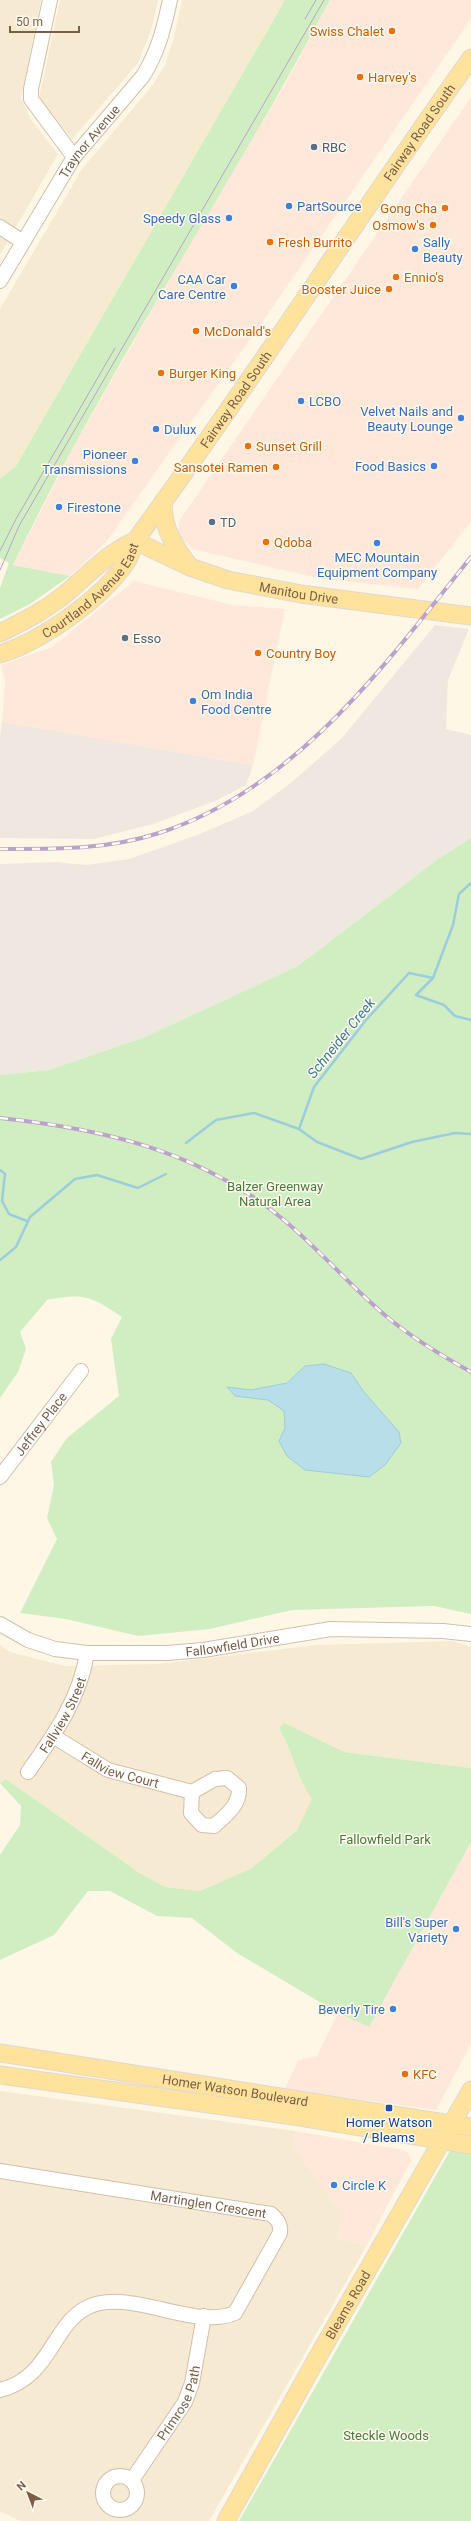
<svg xmlns="http://www.w3.org/2000/svg" width="471" height="2521" font-family="Roboto,sans-serif">
<style>
.residential{fill:#f7ead3}
.commercial{fill:#ffe8d9}
.industrial{fill:#eee8e0}
.green{fill:#d0eec2}
.water{fill:#b8deea;stroke:#9dcddd}
.lines{fill:none;stroke-linecap:round;stroke-linejoin:round}
.stream{stroke:#9dcddd;stroke-width:2.5}
.minor-casing{stroke:#d2bfaa;stroke-width:16}
.major-casing{stroke:#dfd8d3;stroke-width:19}
.minor{stroke:#fff;stroke-width:14}
.major{stroke:#ffe39c;stroke-width:17}
.tram{stroke:#bba2ca;stroke-width:1}
.rail-casing{stroke:#bba2ca;stroke-width:4}
.rail{stroke:#fffaee;stroke-width:2.5;stroke-dasharray:8;stroke-linecap:butt}
.food-dot{fill:#e8710a;stroke:#fffaee;stroke-width:1.5}
.service-dot{fill:#5c6f8a;stroke:#fffaee;stroke-width:1.5}
.shop-dot{fill:#3f7fe0;stroke:#fffaee;stroke-width:1.5}
.transit-dot{fill:#1a4fb4;stroke:#fffaee;stroke-width:1.5}
.labels{text-anchor:middle;stroke-width:3;stroke-linejoin:round;paint-order:stroke}
.food-label{font-size:13px;fill:#c56008;stroke:#fffaee;text-anchor:start}
.street-label{font-size:13px;fill:#7b5e47;stroke:#fffaee}
.service-label{font-size:13px;fill:#4e5e75;stroke:#fffaee;text-anchor:start}
.shop-label{font-size:13px;fill:#366cbe;stroke:#fffaee;text-anchor:start}
.park-label{font-size:13px;fill:#487b3c;stroke:#fffaee}
.transit-label{font-size:13px;fill:#164399;stroke:#fffaee}
.water-label{font-size:14px;font-style:italic;fill:#3e7b90;stroke:#fffaee}
</style>
<rect width="100%" height="100%" fill="#fef7e6"/>
<g class="residential">
<path d="M0,0H41L21,98L30,118L58,154L0,255Z"/>
<path d="M60,0H158L152,27L138,63L72,139L39,98Z"/>
<path d="M182,0H285L16,466L0,479V309L82,169L152,86L165,65L174,37Z"/>
<path d="M452,1641L471,1647V1768L344,1752L308,1820L252,1868L200,1891L165,1887L138,1872L6,1779L0,1783V1645L10,1652L65,1666L159,1664L316,1645Z"/>
<path d="M0,2091L295,2131L293,2146L342,2214L338,2238L367,2245L209,2521H20L0,2511Z"/>
</g>
<g class="commercial">
<path d="M330,0H471V19L263,321L106,542L70,576L13,565L74,446L178,264L287,81Z"/>
<path d="M471,97V522L418,589L322,579L192,549L178,535L179,521Z"/>
<path d="M134,581L233,605L285,609L253,765L2,722L5,681L1,665L52,647Z"/>
<path d="M471,1842V2044L436,2110L285,2089L298,2060L317,2056L338,2013L369,2027Z"/>
<path d="M295,2131L403,2150L408,2153L411,2160L367,2245L338,2238L342,2214L293,2146Z"/>
</g>
<g class="industrial">
<path d="M435,625L469,629L448,680L446,729L471,735V838L438,859L298,966L145,1037L49,1070L0,1075V864L57,862L86,865L129,859L200,834L253,811L292,782L342,738Z"/>
<path d="M2,722L253,765L246,785L215,801L153,824L94,839L0,838V737Z"/>
</g>
<g class="green">
<path d="M285,0H330C229,191 106,370 13,565L70,576L30,604L0,619V588L9,563L0,558V479L16,466Z"/>
<path d="M471,838V1614L434,1606L292,1610L210,1629L138,1636L66,1619L20,1613L57,1539L47,1518L54,1485L51,1462L67,1438L119,1396L111,1339L122,1317C90,1296 85,1293 47,1300L20,1332L26,1349L18,1372L0,1398V1075L49,1070L145,1037L298,966L438,859Z"/>
<path d="M284,1723L344,1752L471,1768V1842L369,2027L338,2013L237,1953L192,1918L157,1916L110,1891H88L54,1935L0,1960V1855L20,1825L21,1806L0,1783L6,1779L138,1872L165,1887L200,1891L252,1868L297,1830L312,1799C297,1779 293,1751 279,1728Z"/>
<path d="M451,2149L471,2154V2521H239Z"/>
</g>
<path class="water" d="M324,1364L351,1373L364,1392L399,1432L401,1443L385,1465L369,1477L305,1470L287,1456L279,1441L285,1428L284,1411L268,1400L235,1396L227,1387L251,1390L287,1383L305,1366Z"/>
<g class="lines">
<g class="stream">
<path d="M471,883L459,894L453,925L433,978L416,995L444,1005L455,1016L471,1020"/>
<path d="M299,1129L314,1087L366,1020L409,973L433,978"/>
<path d="M186,1143L216,1120L254,1113L299,1129L317,1142L361,1159L412,1142L455,1133L471,1134"/>
<path d="M0,1170L5,1174L2,1201L9,1214L27,1221"/>
<path d="M0,1260L16,1247L30,1217L75,1179L97,1175L138,1188L166,1174"/>
</g>
<g class="minor-casing">
<g id="minor">
<path d="M50,0L31,89V99L74,157"/>
<path d="M0,227L23,242"/>
<path id="s1" d="M0,281L74,157L143,76C158,52 164,28 170,0"/>
<path id="s2" d="M0,1477L81,1371"/>
<path id="s3" d="M0,1624L28,1640L55,1649L87,1653H167L203,1650L331,1629L443,1631L471,1634"/>
<path id="s4" d="M53,1736L108,1770L192,1792L215,1779L227,1778L239,1788C240,1805 226,1815 214,1826L202,1825L191,1813L192,1792"/>
<path id="s5" d="M28,1772C54,1735 80,1699 87,1653"/>
<path id="s6" d="M0,2171L271,2214C278,2220 281,2224 280,2233L235,2313C193,2331 128,2286 86,2308C52,2326 50,2378 0,2390"/>
<circle cx="120" cy="2493" r="17"/>
<path id="s7" d="M132,2480L185,2402L192,2383L204,2316"/>
</g>
</g>
<g class="major-casing">
<g id="major">
<path d="M163,502C163,529 174,546 190,567"/>
<path id="s8" d="M135,541L190,567L228,580L301,594L471,616"/>
<path d="M0,633C22,622 44,611 64,595C87,576 107,553 135,541"/>
<path id="s9" d="M0,654C42,641 103,598 127,561C131,555 132,547 135,541C251,383 357,218 471,58"/>
<path id="s10" d="M0,2053L471,2127"/>
<path d="M0,2075L294,2116L471,2145"/>
<path id="s11" d="M226,2521L316,2360L471,2090"/>
</g>
</g>
<use href="#minor" class="minor"/>
<use href="#major" class="major"/>
<g class="tram">
<path d="M305,19L316,0"/>
<path d="M0,551L16,519L115,348"/>
<path d="M0,570L19,526L324,0"/>
</g>
<g class="rail-casing">
<g id="rail">
<path d="M0,849C54,849 107,850 159,833C296,789 385,665 471,557"/>
<path d="M0,1118C103,1129 196,1150 279,1216C319,1248 352,1289 392,1321C417,1341 444,1357 471,1372"/>
</g>
</g>
<use href="#rail" class="rail"/>
</g>
<g class="food-dot">
<circle cx="392" cy="31" r="4"/>
<circle cx="360" cy="77" r="4"/>
<circle cx="445" cy="208" r="4"/>
<circle cx="433" cy="225" r="4"/>
<circle cx="270" cy="242" r="4"/>
<circle cx="396" cy="277" r="4"/>
<circle cx="389" cy="289" r="4"/>
<circle cx="196" cy="331" r="4"/>
<circle cx="161" cy="373" r="4"/>
<circle cx="248" cy="446" r="4"/>
<circle cx="276" cy="467" r="4"/>
<circle cx="266" cy="542" r="4"/>
<circle cx="258" cy="653" r="4"/>
<circle cx="405" cy="2074" r="4"/>
</g>
<g class="service-dot">
<circle cx="314" cy="147" r="4"/>
<circle cx="212" cy="522" r="4"/>
<circle cx="125" cy="638" r="4"/>
</g>
<g class="shop-dot">
<circle cx="289" cy="206" r="4"/>
<circle cx="229" cy="218" r="4"/>
<circle cx="415" cy="249" r="4"/>
<circle cx="234" cy="286" r="4"/>
<circle cx="301" cy="401" r="4"/>
<circle cx="461" cy="418" r="4"/>
<circle cx="156" cy="429" r="4"/>
<circle cx="135" cy="461" r="4"/>
<circle cx="434" cy="466" r="4"/>
<circle cx="59" cy="507" r="4"/>
<circle cx="377" cy="543" r="4"/>
<circle cx="193" cy="701" r="4"/>
<circle cx="456" cy="1929" r="4"/>
<circle cx="393" cy="2009" r="4"/>
<circle cx="334" cy="2185" r="4"/>
</g>
<rect class="transit-dot" x="385" y="2104" width="8" height="8" rx="2"/>
<g class="labels">
<g class="food-label">
<text x="384" y="36" text-anchor="end">Swiss Chalet</text>
<text x="368" y="82">Harvey's</text>
<text x="437" y="213" text-anchor="end">Gong Cha</text>
<text x="425" y="230" text-anchor="end">Osmow's</text>
<text x="278" y="247">Fresh Burrito</text>
<text x="404" y="282">Ennio's</text>
<text x="381" y="294" text-anchor="end">Booster Juice</text>
<text x="204" y="336">McDonald's</text>
<text x="169" y="378">Burger King</text>
<text x="256" y="451">Sunset Grill</text>
<text x="268" y="472" text-anchor="end">Sansotei Ramen</text>
<text x="274" y="547">Qdoba</text>
<text x="266" y="658">Country Boy</text>
<text x="413" y="2079">KFC</text>
</g>
<g class="street-label">
<text dy="5" stroke="none"><textPath href="#s9" startOffset="679">Fairway Road South</textPath></text>
<text dy="5" stroke="none"><textPath href="#s1" startOffset="166">Traynor Avenue</textPath></text>
<text dy="5" stroke="none"><textPath href="#s9" startOffset="355">Fairway Road South</textPath></text>
<text dy="5" stroke="none"><textPath href="#s9" startOffset="113">Courtland Avenue East</textPath></text>
<text dy="5" stroke="none"><textPath href="#s8" startOffset="173">Manitou Drive</textPath></text>
<text dy="5" stroke="none"><textPath href="#s2" startOffset="67">Jeffrey Place</textPath></text>
<text dy="5" stroke="none"><textPath href="#s3" startOffset="239">Fallowfield Drive</textPath></text>
<text dy="5" stroke="none"><textPath href="#s5" startOffset="67">Fallview Street</textPath></text>
<text dy="5" stroke="none"><textPath href="#s4" startOffset="76">Fallview Court</textPath></text>
<text dy="5" stroke="none"><textPath href="#s10" startOffset="238">Homer Watson Boulevard</textPath></text>
<text dy="5" stroke="none"><textPath href="#s6" startOffset="211">Martinglen Crescent</textPath></text>
<text dy="5" stroke="none"><textPath href="#s11" startOffset="248">Bleams Road</textPath></text>
<text dy="5" stroke="none"><textPath href="#s7" startOffset="91">Primrose Path</textPath></text>
</g>
<g class="service-label">
<text x="322" y="152">RBC</text>
<text x="220" y="527">TD</text>
<text x="133" y="643">Esso</text>
</g>
<g class="shop-label">
<text x="297" y="211">PartSource</text>
<text x="221" y="223" text-anchor="end">Speedy Glass</text>
<text x="423" y="247">Sally<tspan x="423" dy="15">Beauty</tspan></text>
<text x="226" y="284" text-anchor="end">CAA Car<tspan x="226" dy="15">Care Centre</tspan></text>
<text x="309" y="406">LCBO</text>
<text x="453" y="416" text-anchor="end">Velvet Nails and<tspan x="453" dy="15">Beauty Lounge</tspan></text>
<text x="164" y="434">Dulux</text>
<text x="127" y="459" text-anchor="end">Pioneer<tspan x="127" dy="15">Transmissions</tspan></text>
<text x="426" y="471" text-anchor="end">Food Basics</text>
<text x="67" y="512">Firestone</text>
<text x="377" y="562" text-anchor="middle">MEC Mountain<tspan x="377" dy="15">Equipment Company</tspan></text>
<text x="201" y="699">Om India<tspan x="201" dy="15">Food Centre</tspan></text>
<text x="448" y="1927" text-anchor="end">Bill's Super<tspan x="448" dy="15">Variety</tspan></text>
<text x="385" y="2014" text-anchor="end">Beverly Tire</text>
<text x="342" y="2190">Circle K</text>
</g>
<g class="park-label">
<text x="275" y="1191">Balzer Greenway<tspan x="275" dy="15">Natural Area</tspan></text>
<text x="385" y="1844">Fallowfield Park</text>
<text x="386" y="2440">Steckle Woods</text>
</g>
<g class="transit-label">
<text x="389" y="2127">Homer Watson<tspan x="389" dy="15">/ Bleams</tspan></text>
</g>
<g class="water-label">
<text transform="translate(341 1038) rotate(-51)" y="5">Schneider Creek</text>
</g>
</g>
<g transform="translate(28 2493) rotate(318)" stroke="#fffaee" stroke-width="3" paint-order="stroke">
<path d="M0-3L7 15L0 10L-7 15Z" fill="#7b5e47"/>
<text y="-6" font-size="11" font-weight="bold" text-anchor="middle" fill="#7b5e47">N</text>
</g>
<path d="M10 26v6h69v-6" fill="none" stroke="#7b5e47" stroke-width="2"/>
<text x="16" y="26" font-size="12" fill="#7b5e47" stroke="#fffaee" stroke-width="3" paint-order="stroke">50 m</text>
</svg>
